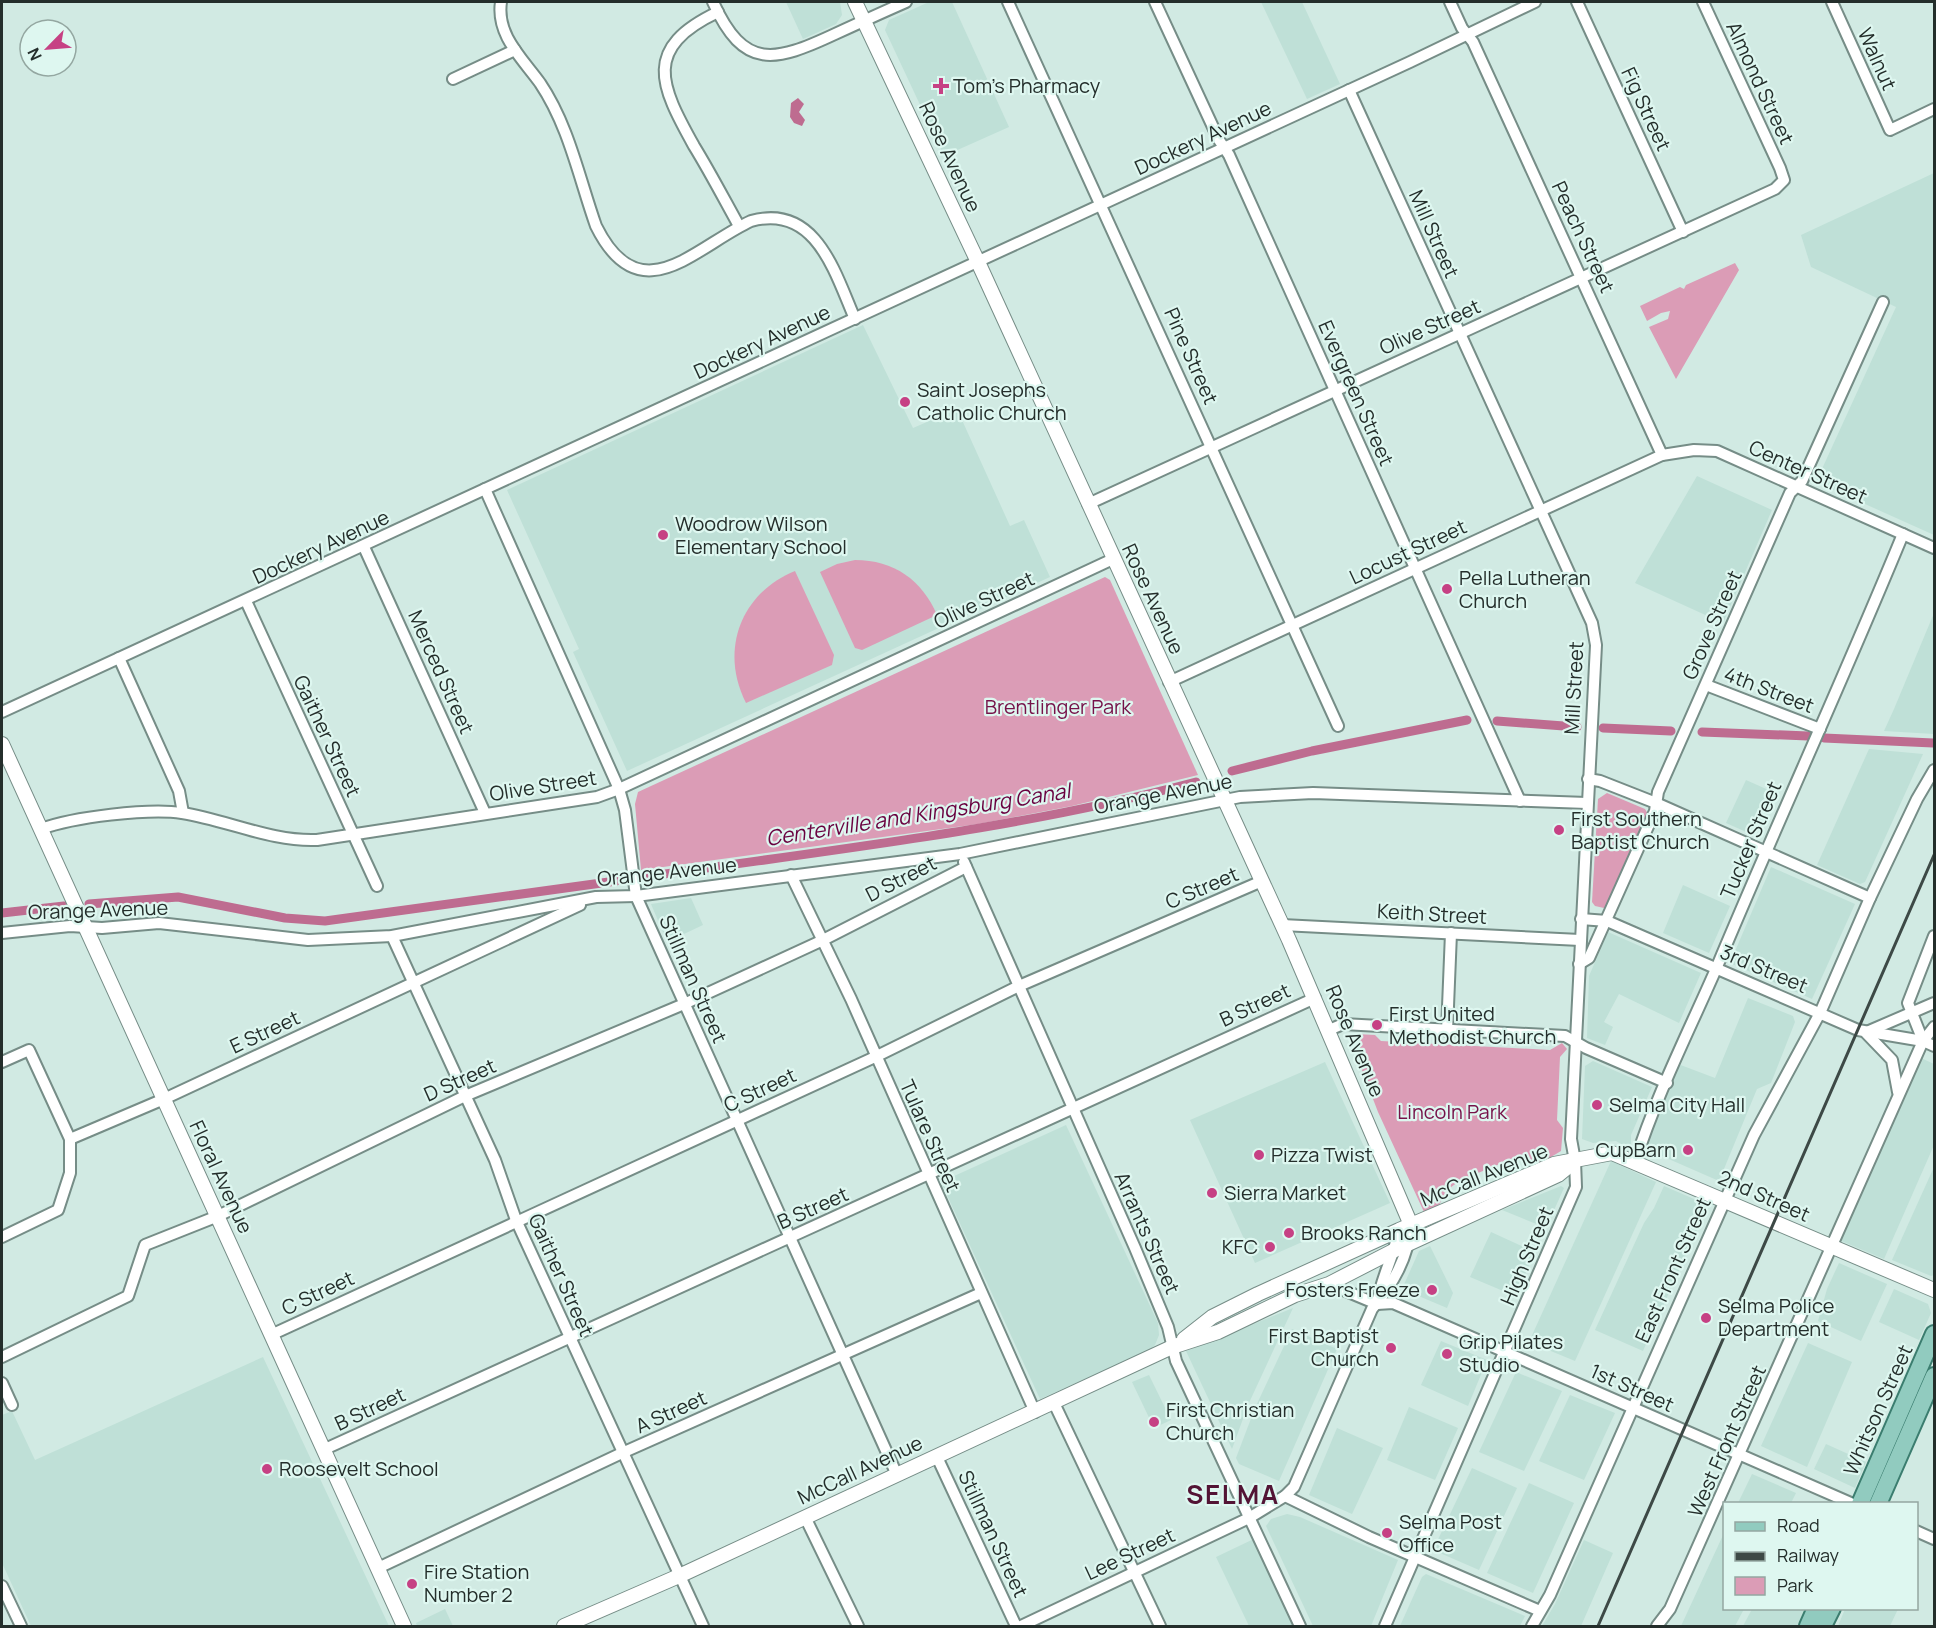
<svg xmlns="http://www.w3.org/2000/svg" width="1936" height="1628" font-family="Manrope,sans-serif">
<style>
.built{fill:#bfe0d7}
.green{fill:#db9cb6}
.water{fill:#be6c90}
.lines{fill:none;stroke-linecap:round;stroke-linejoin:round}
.canal{stroke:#be6c90;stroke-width:9}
.street-casing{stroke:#768d87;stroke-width:14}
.secondary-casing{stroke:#768d87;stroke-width:16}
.primary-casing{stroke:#3b7d6f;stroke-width:20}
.street{stroke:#fff;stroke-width:10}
.secondary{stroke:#fff;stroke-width:14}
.primary{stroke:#91cbbf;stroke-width:16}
.rail{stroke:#3d4946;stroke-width:3}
.poi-dot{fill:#c64184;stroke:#def7f0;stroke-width:2}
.labels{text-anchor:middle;stroke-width:4.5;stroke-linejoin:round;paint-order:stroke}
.street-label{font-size:20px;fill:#242e2b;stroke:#def7f0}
.poi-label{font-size:20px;fill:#242e2b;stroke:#def7f0;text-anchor:start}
.park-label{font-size:20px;fill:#761249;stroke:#def7f0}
.water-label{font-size:21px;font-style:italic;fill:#69003f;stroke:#def7f0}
.district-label{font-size:26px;font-weight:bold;letter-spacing:1.5px;fill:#531435;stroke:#def7f0}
</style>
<rect width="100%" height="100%" fill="#d1eae3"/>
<g class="built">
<path d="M786,2H840L842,15L836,24L803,39Z"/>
<path d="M929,2H952L1009,127L944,156L885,30L889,20Z"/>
<path d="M1261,2H1302L1340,84L1307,99Z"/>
<path d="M1934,173V535L1816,482L1896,307L1811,267L1801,235Z"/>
<path d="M863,325L913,428L957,409L1010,526L1024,520L1050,577L627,771L573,652L579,649L507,490Z"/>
<path d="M1697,476L1772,510L1723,623L1635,583Z"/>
<path d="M1934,613V734L1884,731L1894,709Z"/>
<path d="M1869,749L1923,754L1865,882L1860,884L1817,865Z"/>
<path d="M1746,780L1773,792L1753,835L1726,823Z"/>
<path d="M1771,867L1855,904L1812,999L1730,963Z"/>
<path d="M1683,885L1730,906L1709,953L1663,933Z"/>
<path d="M691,898L703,925L667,942L651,904Z"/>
<path d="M1608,932L1701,973L1679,1023L1619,994L1604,1022L1613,1027L1605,1045L1587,1038L1589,976Z"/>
<path d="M1748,998L1793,1016L1795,1022L1771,1083L1757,1089L1719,1181L1655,1153L1645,1152L1638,1144L1670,1061L1715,1078Z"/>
<path d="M1921,1058L1934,1064V1145L1884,1259L1839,1240Z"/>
<path d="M1593,1061L1652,1087L1631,1135V1150L1616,1141L1593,1143L1582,1139L1585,1066Z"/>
<path d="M1325,1062L1390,1203L1255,1263L1190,1120Z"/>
<path d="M1066,1125L1158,1323L1159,1335L1155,1345L1148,1351L1040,1399L941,1182Z"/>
<path d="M1611,1161L1656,1182L1575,1361L1529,1342Z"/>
<path d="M1934,1167V1275L1931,1276L1892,1260Z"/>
<path d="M1561,1186L1564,1188L1546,1228L1502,1210Z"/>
<path d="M1664,1186L1708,1205L1643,1351L1595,1330L1644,1223L1654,1208Z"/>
<path d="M1491,1232L1535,1252L1515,1296L1470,1277Z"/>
<path d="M1430,1246L1453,1293L1447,1308L1402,1289L1419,1251Z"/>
<path d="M1839,1263L1887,1284L1861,1341L1818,1321L1827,1289Z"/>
<path d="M1894,1289L1928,1304L1931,1313L1919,1340L1879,1322Z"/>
<path d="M1293,1308L1248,1405L1232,1449L1186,1351Z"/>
<path d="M1292,1329L1337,1349L1279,1481L1239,1464L1236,1458L1255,1408Z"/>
<path d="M1441,1341L1487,1360L1468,1406L1421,1385Z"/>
<path d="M1808,1343L1852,1362L1807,1467L1761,1446Z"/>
<path d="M263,1357L389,1626H31L2,1563V1415L12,1411L35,1460Z"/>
<path d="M1516,1372L1562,1391L1524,1471L1479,1452Z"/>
<path d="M1149,1375L1171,1420L1154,1428L1132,1382Z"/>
<path d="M1570,1395L1615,1413L1584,1480L1539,1461Z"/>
<path d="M1409,1407L1458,1428L1435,1480L1387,1460Z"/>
<path d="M1337,1428L1383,1448L1352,1514L1309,1495Z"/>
<path d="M1826,1444L1866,1462L1855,1488L1814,1469Z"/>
<path d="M1472,1468L1517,1488L1479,1570L1433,1550Z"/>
<path d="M1752,1474L1796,1493L1791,1503H1738Z"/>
<path d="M1529,1483L1574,1503L1533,1593L1487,1573Z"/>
<path d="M1287,1514L1300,1517L1398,1560L1371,1626H1313L1266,1526L1271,1519Z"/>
<path d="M1724,1533V1608L1744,1609L1735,1626H1681Z"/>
<path d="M1260,1536L1304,1626H1249L1216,1557Z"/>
<path d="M1584,1540L1613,1553L1581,1626H1542L1555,1604Z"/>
<path d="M1426,1574L1525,1616L1520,1626H1400L1422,1577Z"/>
<path d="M445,1609L453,1626H417L416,1623Z"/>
<path d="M1752,1609H1808L1799,1626H1743Z"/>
<path d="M1845,1609V1608L1898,1609L1890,1626H1838Z"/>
</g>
<g class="green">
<path d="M1735,263L1739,270L1676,379L1649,327L1668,319L1670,311L1661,313L1647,321L1640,306L1680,287L1684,289L1686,285Z"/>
<path d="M855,560C894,560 922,580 937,615L862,650L855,648L820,572L837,564Z"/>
<path d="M795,571L834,655L832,665L746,703C719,650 741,593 795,571Z"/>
<path d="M1105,577L1110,580L1198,775L1072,806L978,824L641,870L635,804L638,792Z"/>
<path d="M1607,793L1645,809L1648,814L1607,905L1604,908L1595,906L1592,902L1598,799Z"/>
<path d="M1356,1034L1375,1035L1381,1041L1550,1050L1562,1043L1567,1049L1560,1057L1557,1120L1563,1128L1561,1151L1541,1163L1519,1156C1505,1162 1458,1180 1450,1188C1440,1196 1441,1214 1424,1212L1378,1112L1350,1039Z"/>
</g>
<path class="water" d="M798,98L804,104L799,112L805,120L802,126L794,123L790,117L791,103Z"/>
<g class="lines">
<g class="canal">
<path d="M1497,721L1577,727"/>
<path d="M1603,728L1671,731"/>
<path d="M1702,732L1808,736"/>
<path d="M1824,738L1933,743"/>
<path d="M1232,771L1312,751L1467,720"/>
<path d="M644,877C828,850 1016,830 1196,782"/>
<path d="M89,904L178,897L285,918L325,921L616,881"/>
<path d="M2,913L64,906"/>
</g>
<g class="street-casing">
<g id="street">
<path d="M501,2C496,35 522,58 540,83C569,126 579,178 596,226C640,315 695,247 751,221C816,203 835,273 855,319"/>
<path d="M713,2C744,71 775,62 835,34C859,23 883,12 906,2"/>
<path d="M1008,2L1338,726"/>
<path d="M1155,2L1219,140L1229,155L1520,801"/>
<path d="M1450,2L1462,28L1473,42L1662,455"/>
<path d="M1577,2L1683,232"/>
<path d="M1832,2L1890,130L1934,109"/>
<path d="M718,12C642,48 660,85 694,146C710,172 724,199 739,226"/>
<path d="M453,79L515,50"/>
<path d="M1349,90L1592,623L1596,645L1571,1139L1575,1161L1576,1187L1385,1626"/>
<path d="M485,489L619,789L625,810L636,896L897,1475"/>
<path d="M1088,504L1775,189L1784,180L1780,168L1703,2"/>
<path d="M364,547L485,813"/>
<path d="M246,601L377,886"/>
<path d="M119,658L179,791L183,813"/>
<path d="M1169,682L1662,455L1694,450L1717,451L1934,548"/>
<path d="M1706,685L1820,729"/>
<path d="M2,712L1410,62L1535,2"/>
<path d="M1588,779L1600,781L1656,803L1870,898"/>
<path d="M41,829C73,817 149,808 182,813C227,820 272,842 317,840L597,797L619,789L1113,559"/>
<path d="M964,862L1135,1248L1168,1327L1176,1361L1300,1626"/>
<path d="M791,875L851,999L1035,1412"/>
<path d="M1581,919L1607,921L1858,1030L1923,1041L1934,1046"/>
<path d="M1282,925L1580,940"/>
<path d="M2,933L70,926L102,928L159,923L308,940L392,936L596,897L636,896L960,854L1240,797L1313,793L1587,803"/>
<path d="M392,936L495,1160L516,1220L703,1626"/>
<path d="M1579,964L1589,958L1655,811L1658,792L1790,493L1802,481L1883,302"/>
<path d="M1329,1030L1343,1024L1565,1036L1586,1048L1667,1083"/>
<path d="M1447,1031L1451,933"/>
<path d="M1869,1031L1934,1003"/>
<path d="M1866,1033L1892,1060L1898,1092"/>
<path d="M1923,1041L1934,1027"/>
<path d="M2,1062L29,1050L70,1139V1173L58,1210L2,1237"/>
<path d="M70,1139L164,1099L580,905"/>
<path d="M1635,1162C1656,1096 1688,1033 1716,969C1777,823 1843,680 1903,534"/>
<path d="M1329,1284L1377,1304L1393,1303L1853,1504"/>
<path d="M1377,1304C1381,1278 1394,1256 1399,1230"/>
<path d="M273,1334L875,1057L1019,986L1262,881"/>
<path d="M2,1357L128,1296L145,1245L218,1216L465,1096L684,1004L821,941L966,867"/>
<path d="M2,1383L12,1405"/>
<path d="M1054,1403L1160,1626"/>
<path d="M325,1449L1315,998"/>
<path d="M937,1457L1016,1626"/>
<path d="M1285,1496L1369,1537L1540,1611"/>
<path d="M805,1517L858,1626"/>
<path d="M1916,1531L1934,1539"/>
<path d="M378,1568L622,1453L981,1293"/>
<path d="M2,1586L21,1626"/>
<path d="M1021,1626L1249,1518L1285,1496L1294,1487L1372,1309C1393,1284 1408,1258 1411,1225"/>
<path d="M1532,1626L1550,1595L1754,1135L1820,1013L1870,898L1917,799L1934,770"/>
<path d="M1657,1626L1670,1609L1923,1041L1908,1003L1934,936"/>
</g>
</g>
<g class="secondary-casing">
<g id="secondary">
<path d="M855,2L978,262L1289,940L1411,1225"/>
<path d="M2,744L404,1626"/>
<path d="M1184,1339L1212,1317L1258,1294L1399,1230L1554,1164L1612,1153L1934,1290"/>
<path d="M564,1626L679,1576L1172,1347L1218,1332L1295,1295L1329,1284L1395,1250L1558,1175L1575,1161"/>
</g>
</g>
<g class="primary-casing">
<g id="primary">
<path d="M1860,1504L1934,1334"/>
<path d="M1878,1504L1934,1376"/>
<path d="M1808,1626L1816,1608"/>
<path d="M1823,1626L1832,1608"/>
</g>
</g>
<use href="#street" class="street"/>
<use href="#secondary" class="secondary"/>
<use href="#primary" class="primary"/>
<path class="rail" d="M1598,1626L1934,855"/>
</g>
<g class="poi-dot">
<path d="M938 77h6v6h6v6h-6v6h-6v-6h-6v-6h6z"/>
<circle cx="905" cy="402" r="6"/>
<circle cx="663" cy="535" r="6"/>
<circle cx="1447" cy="589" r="6"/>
<circle cx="1559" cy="830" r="6"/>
<circle cx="1377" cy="1025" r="6"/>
<circle cx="1597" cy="1105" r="6"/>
<circle cx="1688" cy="1150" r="6"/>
<circle cx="1259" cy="1155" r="6"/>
<circle cx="1212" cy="1193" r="6"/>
<circle cx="1289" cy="1233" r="6"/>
<circle cx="1270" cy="1247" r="6"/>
<circle cx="1432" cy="1290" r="6"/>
<circle cx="1706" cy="1318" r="6"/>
<circle cx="1391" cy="1348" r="6"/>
<circle cx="1447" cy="1354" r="6"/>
<circle cx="1154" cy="1422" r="6"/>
<circle cx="267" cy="1469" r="6"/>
<circle cx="1387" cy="1533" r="6"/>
<circle cx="412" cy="1584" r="6"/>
</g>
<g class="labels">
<g class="street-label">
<text transform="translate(1877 59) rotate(66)" y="7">Walnut</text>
<text transform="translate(1760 83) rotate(65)" y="7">Almond Street</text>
<text transform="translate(1646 109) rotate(65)" y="7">Fig Street</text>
<text transform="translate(1203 138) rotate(-25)" y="7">Dockery Avenue</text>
<text transform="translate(950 157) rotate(65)" y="7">Rose Avenue</text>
<text transform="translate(1434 234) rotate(66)" y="7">Mill Street</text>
<text transform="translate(1583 237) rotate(65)" y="7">Peach Street</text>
<text transform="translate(1430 327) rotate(-24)" y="7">Olive Street</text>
<text transform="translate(762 342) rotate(-25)" y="7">Dockery Avenue</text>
<text transform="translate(1191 356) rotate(66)" y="7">Pine Street</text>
<text transform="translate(1356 393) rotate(66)" y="7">Evergreen Street</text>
<text transform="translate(1808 472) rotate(24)" y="7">Center Street</text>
<text transform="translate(321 547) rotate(-25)" y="7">Dockery Avenue</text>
<text transform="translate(1408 552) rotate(-25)" y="7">Locust Street</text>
<text transform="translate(1153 599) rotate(65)" y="7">Rose Avenue</text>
<text transform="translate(984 600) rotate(-25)" y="7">Olive Street</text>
<text transform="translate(1712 625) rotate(-66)" y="7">Grove Street</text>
<text transform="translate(441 672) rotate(66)" y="7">Merced Street</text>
<text transform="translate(1574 688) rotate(-87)" y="7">Mill Street</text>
<text transform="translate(1769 690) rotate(21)" y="7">4th Street</text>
<text transform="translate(327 736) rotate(65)" y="7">Gaither Street</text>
<text transform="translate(543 786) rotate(-9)" y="7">Olive Street</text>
<text transform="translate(1163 794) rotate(-11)" y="7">Orange Avenue</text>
<text transform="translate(1751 840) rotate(-67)" y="7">Tucker Street</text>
<text transform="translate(667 872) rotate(-6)" y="7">Orange Avenue</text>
<text transform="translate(901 879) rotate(-27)" y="7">D Street</text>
<text transform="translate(1202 888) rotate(-23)" y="7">C Street</text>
<text transform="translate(98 910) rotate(-2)" y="7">Orange Avenue</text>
<text transform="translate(1432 914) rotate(3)" y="7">Keith Street</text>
<text transform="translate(1764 969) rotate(23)" y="7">3rd Street</text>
<text transform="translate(693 979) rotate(66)" y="7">Stillman Street</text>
<text transform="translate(1255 1005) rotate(-25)" y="7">B Street</text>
<text transform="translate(265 1032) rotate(-25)" y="7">E Street</text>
<text transform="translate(1355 1041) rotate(67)" y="7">Rose Avenue</text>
<text transform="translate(460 1080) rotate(-24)" y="7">D Street</text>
<text transform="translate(760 1090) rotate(-25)" y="7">C Street</text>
<text transform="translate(930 1136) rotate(66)" y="7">Tulare Street</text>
<text transform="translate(1484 1175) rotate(-22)" y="7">McCall Avenue</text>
<text transform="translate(221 1177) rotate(65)" y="7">Floral Avenue</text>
<text transform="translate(1764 1196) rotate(24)" y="7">2nd Street</text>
<text transform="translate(813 1208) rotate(-24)" y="7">B Street</text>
<text transform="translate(1147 1233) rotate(66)" y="7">Arrants Street</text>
<text transform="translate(1527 1256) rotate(-67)" y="7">High Street</text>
<text transform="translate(1673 1270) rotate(-66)" y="7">East Front Street</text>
<text transform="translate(561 1275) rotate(66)" y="7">Gaither Street</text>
<text transform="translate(318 1293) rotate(-25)" y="7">C Street</text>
<text transform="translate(1632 1388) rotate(24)" y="7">1st Street</text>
<text transform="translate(370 1409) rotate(-25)" y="7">B Street</text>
<text transform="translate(1878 1410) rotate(-66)" y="7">Whitson Street</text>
<text transform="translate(671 1412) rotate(-24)" y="7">A Street</text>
<text transform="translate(1727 1441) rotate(-66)" y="7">West Front Street</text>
<text transform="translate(860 1470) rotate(-25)" y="7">McCall Avenue</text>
<text transform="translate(993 1534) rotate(65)" y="7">Stillman Street</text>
<text transform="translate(1130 1554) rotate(-25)" y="7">Lee Street</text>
</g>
<g class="poi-label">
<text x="953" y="93">Tom's Pharmacy</text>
<text x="917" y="397">Saint Josephs<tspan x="917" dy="23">Catholic Church</tspan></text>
<text x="675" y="531">Woodrow Wilson<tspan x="675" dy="23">Elementary School</tspan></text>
<text x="1459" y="585">Pella Lutheran<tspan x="1459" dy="23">Church</tspan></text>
<text x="1571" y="826">First Southern<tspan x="1571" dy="23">Baptist Church</tspan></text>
<text x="1389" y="1021">First United<tspan x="1389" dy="23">Methodist Church</tspan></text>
<text x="1609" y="1112">Selma City Hall</text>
<text x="1676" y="1157" text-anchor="end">CupBarn</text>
<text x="1271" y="1162">Pizza Twist</text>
<text x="1224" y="1200">Sierra Market</text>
<text x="1301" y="1240">Brooks Ranch</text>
<text x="1258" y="1254" text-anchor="end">KFC</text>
<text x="1420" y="1297" text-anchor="end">Fosters Freeze</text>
<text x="1718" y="1313">Selma Police<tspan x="1718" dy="23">Department</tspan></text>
<text x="1379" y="1343" text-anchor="end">First Baptist<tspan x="1379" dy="23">Church</tspan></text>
<text x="1459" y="1349">Grip Pilates<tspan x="1459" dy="23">Studio</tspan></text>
<text x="1166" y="1417">First Christian<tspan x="1166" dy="23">Church</tspan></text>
<text x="279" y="1476">Roosevelt School</text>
<text x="1399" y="1529">Selma Post<tspan x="1399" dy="23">Office</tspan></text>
<text x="424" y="1579">Fire Station<tspan x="424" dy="23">Number 2</tspan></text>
</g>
<g class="park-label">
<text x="1058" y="714">Brentlinger Park</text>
<text x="1452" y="1119">Lincoln Park</text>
</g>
<g class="water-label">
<text transform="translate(918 815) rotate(-9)" y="7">Centerville and Kingsburg Canal</text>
</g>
<g class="district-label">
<text x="1233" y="1504">SELMA</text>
</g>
</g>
<rect width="1936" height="1628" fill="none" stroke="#242e2b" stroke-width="6"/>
<rect x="1723" y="1502" width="195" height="108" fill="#def7f0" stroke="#94a7a1" stroke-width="1.5"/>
<rect x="1735" y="1522" width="30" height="9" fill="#91cbbf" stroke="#94a7a1" stroke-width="1.5"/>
<text x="1777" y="1532" font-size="18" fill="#242e2b">Road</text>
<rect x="1735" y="1552" width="30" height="9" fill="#3d4946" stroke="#94a7a1" stroke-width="1.5"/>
<text x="1777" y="1562" font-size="18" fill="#242e2b">Railway</text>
<rect x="1735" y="1577" width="30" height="18" fill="#db9cb6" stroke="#94a7a1" stroke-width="1.5"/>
<text x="1777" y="1592" font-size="18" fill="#242e2b">Park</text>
<g transform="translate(48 48) rotate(245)"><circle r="28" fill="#def7f0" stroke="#94a7a1" stroke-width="1.5"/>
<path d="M0-4.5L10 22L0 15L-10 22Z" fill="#c64184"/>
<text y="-9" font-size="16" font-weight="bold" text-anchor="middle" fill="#242e2b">N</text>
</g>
</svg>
